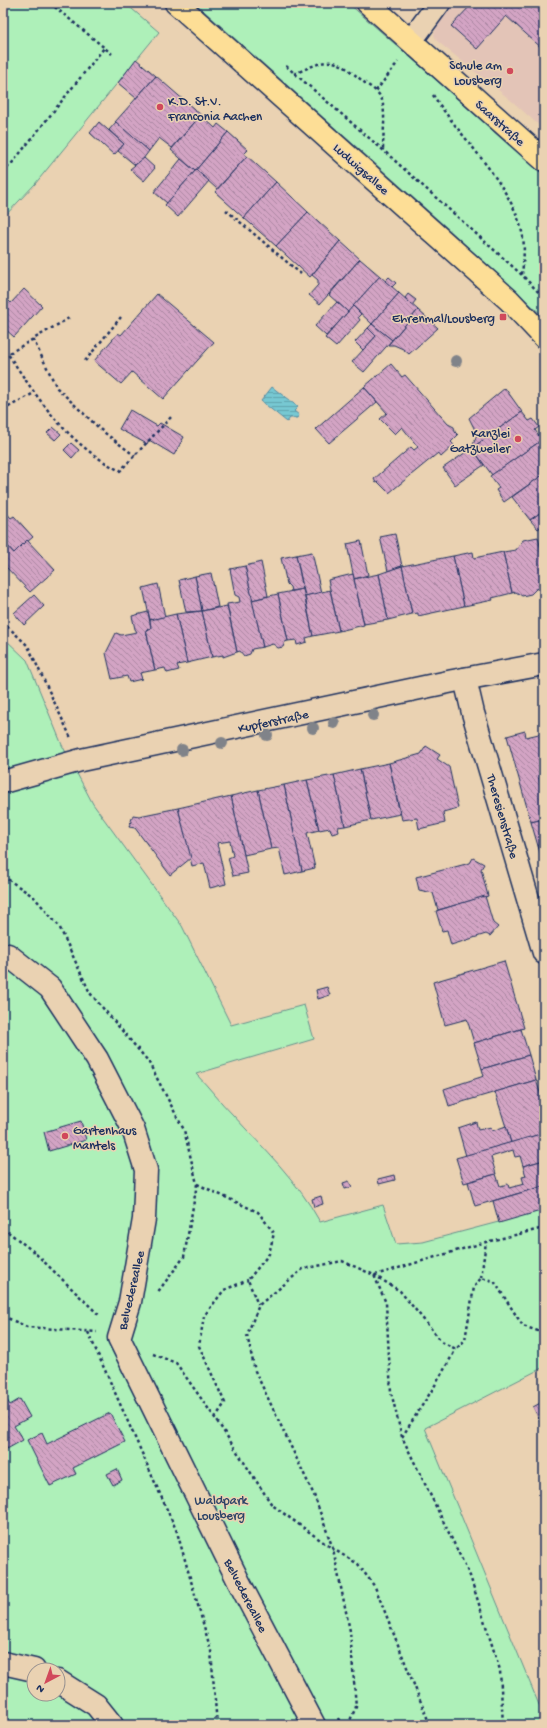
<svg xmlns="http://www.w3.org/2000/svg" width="547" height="1728" font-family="'Gochi Hand',sans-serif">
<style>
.built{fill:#e3c4b7}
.park{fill:#aef0b9;stroke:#64908c;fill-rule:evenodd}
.water{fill:url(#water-rules);stroke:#528ba4}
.building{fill:url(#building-back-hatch);stroke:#1b2f5e}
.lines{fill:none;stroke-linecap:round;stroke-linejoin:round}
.street-casing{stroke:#1b2f5e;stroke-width:25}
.primary-casing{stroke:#1b2f5e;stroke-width:25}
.path{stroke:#1b2f5e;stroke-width:2.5;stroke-dasharray:3 3;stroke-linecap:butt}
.street{stroke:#ead2b2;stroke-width:22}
.primary{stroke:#fdde96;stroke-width:22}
.tree{fill:#808389}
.poi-dot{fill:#d1495b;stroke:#ead2b2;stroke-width:1.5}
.labels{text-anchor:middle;stroke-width:3;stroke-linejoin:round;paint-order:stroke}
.poi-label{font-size:13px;fill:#1b2f5e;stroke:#ead2b2;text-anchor:end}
.street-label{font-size:13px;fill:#1b2f5e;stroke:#ead2b2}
.park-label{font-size:13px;fill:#2a4267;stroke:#ead2b2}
</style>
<defs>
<pattern id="water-rules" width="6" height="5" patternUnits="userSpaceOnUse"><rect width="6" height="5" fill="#77c8d2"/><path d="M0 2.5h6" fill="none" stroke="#61a3ae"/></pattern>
<pattern id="building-back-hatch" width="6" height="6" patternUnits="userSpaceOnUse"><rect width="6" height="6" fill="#d3a4c4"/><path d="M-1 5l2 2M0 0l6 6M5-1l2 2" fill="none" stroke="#aa86a2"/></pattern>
</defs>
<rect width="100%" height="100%" fill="#ead2b2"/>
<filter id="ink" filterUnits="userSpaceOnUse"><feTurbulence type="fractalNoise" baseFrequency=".025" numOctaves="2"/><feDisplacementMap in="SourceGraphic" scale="8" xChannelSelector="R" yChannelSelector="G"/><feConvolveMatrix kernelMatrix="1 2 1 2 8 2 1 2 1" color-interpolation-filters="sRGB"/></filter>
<g filter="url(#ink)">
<path class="built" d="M454,3H544V130L513,102L437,41L434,35L436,28Z"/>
<g class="park">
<path d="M3,3H125L159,32L35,184L3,218Z"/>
<path d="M195,3H348L544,174V317L446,227Z"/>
<path d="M3,637L27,660L62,745L93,804L182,926L231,1025L304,1005L314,1039L196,1074C209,1087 220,1102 233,1115C265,1150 297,1180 320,1222L383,1205L396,1244L423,1242L544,1210V1367L425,1428L544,1717V1725H3ZM34,1670H58V1694H34Z"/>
</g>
<path class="water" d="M272,387L298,407L294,411L299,415L297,418H290L287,422L261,401Z"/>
<g class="building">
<path d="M473,3H544V50L506,16L477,49L451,26Z"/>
<path d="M136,59L156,76L136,98L118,83Z"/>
<path d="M156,76L201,115L172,148L159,138L149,151L115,122Z"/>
<path d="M201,115L215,128L218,124L228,132L195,171L171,150Z"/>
<path d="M99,122L124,144L114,155L90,133Z"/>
<path d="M116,122L149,151L140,163L138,162L135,165L118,151L124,144L109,130Z"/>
<path d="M228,132L248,150L244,154L247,156L217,189L196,170Z"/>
<path d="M247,156L276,182L244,218L215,192Z"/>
<path d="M144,158L155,168L144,181L130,169Z"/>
<path d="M181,159L195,171L167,203L154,192Z"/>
<path d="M196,170L209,181L178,217L165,205Z"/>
<path d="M276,182L308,212L276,246L244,218Z"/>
<path d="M308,212L340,241L310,277L276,246Z"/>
<path d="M340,241L360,259L320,304L309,295L318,285V280L312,275Z"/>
<path d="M360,259L380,276L348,312L329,295Z"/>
<path d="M380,276L399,293L372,324L353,306Z"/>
<path d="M389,277L396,283L392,287L385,281Z"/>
<path d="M24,289L42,306L14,337L3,327V295L11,303Z"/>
<path d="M399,293L418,310L392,340L372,324Z"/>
<path d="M157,294L214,342L163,399L132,372L121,384L94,361L118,333L121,335Z"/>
<path d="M408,294L416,300L412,305L405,298Z"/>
<path d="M337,302L348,312L326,336L315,326Z"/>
<path d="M353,306L361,314L358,317L360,320L336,347L325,338Z"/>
<path d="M418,310L438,328L409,354L403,349L394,345H388Z"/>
<path d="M372,324L392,340L364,372L352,362L376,336L368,328Z"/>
<path d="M368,328L376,336L363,350L355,342Z"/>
<path d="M391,364L402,377L405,375L448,424L454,427L455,432L458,435L451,442L454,445L441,457L438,453L389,493L378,482L376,483L374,479L411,447L414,450L418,447L402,427L395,434L380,419L387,413L364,387Z"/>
<path d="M364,387L377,402L329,443L316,429Z"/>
<path d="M505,388L522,412L472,448L477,434L469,418Z"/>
<path d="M130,410L157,426L160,423L184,437L174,455L149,440L147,444L119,429Z"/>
<path d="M522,412L529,421L533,419L539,427L535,430L542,440L492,475L472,448Z"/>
<path d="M53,427L61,434L55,440L47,433Z"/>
<path d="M542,440L544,442V474L504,502L496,490L499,488L490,476Z"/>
<path d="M71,443L79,450L72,458L64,450Z"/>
<path d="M472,448L484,465L455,485L443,468Z"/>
<path d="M544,474V510L530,520L512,497Z"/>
<path d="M3,509L11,518L14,516L33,537L14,553L3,541Z"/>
<path d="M544,510V529L542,526L538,529L530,520Z"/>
<path d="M395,534L402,566L388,571L380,537Z"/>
<path d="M538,537L544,562V587L536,589L531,594L522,596L516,592L512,593L503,552L516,550L523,540Z"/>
<path d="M27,540L55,570L30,592L3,564V541L14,553Z"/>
<path d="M361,541L368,575L354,579L347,544Z"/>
<path d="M312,552L321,593L305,596L296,555Z"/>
<path d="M473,552L474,558L503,552L512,593L492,598L493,600L464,606L453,556Z"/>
<path d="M296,555L303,589L291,591L290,587L287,584L281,558Z"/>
<path d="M453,556L464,606L418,616V613L412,614L402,566Z"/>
<path d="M261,562L268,596L252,600L245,566Z"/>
<path d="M245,566L263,647L252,649L250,654L244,656L240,651L237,652L227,604L240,602L239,597L235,595L230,569Z"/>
<path d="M402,566L412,614L388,620L379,574Z"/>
<path d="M211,573L218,607L202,611L195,576Z"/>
<path d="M353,574L364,625L339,631L328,580Z"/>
<path d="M379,574L388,620L364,624L354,579Z"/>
<path d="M195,576L202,611L186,612L179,580Z"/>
<path d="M158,584L165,617L150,620L143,588Z"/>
<path d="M303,589L313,636L306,638L307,642L297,645L296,640L288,641L278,594Z"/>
<path d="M330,590L339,631L313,636L305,596Z"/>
<path d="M278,594L288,641L285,642L283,647L278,648L273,644L263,647L252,600Z"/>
<path d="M34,595L44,606L24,625L14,613Z"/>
<path d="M227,606L237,652L223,657V655L212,657L202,611Z"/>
<path d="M202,611L212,657L187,663L176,614Z"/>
<path d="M148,612L151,628L146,630L155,670L140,673L142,679L129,682L127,676L112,679L106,653L116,633L121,635L137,632L135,629L132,616Z"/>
<path d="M176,614L187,663L177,665L179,670L167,673L165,668L155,670L146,630L151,628L150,620Z"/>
<path d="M525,731L526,737L543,733L544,739V777L539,778L544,799V819L531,822L507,736Z"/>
<path d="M426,746L440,755L437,759L449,767L458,808L443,812L445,823L419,829L417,818L402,820L389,763L421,754Z"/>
<path d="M389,763L400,814L371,820L360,769Z"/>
<path d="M360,769L371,820L345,826L334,775Z"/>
<path d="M334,775L345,826L338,827L339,832L332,834L330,828L319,830L307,780Z"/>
<path d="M307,780L319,830L307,833L315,868L302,871L284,785Z"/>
<path d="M284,785L302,871L285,875L279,848L271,849L258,790Z"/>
<path d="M258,790L271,849L244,855L231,796Z"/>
<path d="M231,796L248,873L233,876L228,858L233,856L230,841L217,843L226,884L210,888L204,863L192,866L178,808Z"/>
<path d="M178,808L191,858L170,875L135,828L129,827L133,815L139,816Z"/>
<path d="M544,819V844L538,846L531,822Z"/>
<path d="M544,844V865L538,846Z"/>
<path d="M473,858L484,864L481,869L488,896L438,910L433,893L419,890L416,877L470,863Z"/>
<path d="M485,896L493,923L498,927L490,936L486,934L451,945L447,930L442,931L436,911Z"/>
<path d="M504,961L524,1028L474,1043L467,1019L445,1025L433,982Z"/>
<path d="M327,987L330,995L318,999L316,990Z"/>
<path d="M521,1029L529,1055L482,1069L474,1043Z"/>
<path d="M529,1055L536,1080L449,1106L444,1089L484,1076L482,1069Z"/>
<path d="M536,1080L544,1105V1133L511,1143L495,1092Z"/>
<path d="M81,1121L86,1140L49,1151L44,1132Z"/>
<path d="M476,1122L478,1130L491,1127L492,1131L506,1126L511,1143L466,1156L458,1128Z"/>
<path d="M544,1133V1160L523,1166L520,1156L515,1157L513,1150L491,1157L496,1174L464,1183L456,1158Z"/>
<path d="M544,1160V1186L475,1206L468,1182L496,1174L500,1186L508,1184L509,1188L524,1184L522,1177L526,1176L523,1166Z"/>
<path d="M394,1175L395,1180L379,1184L378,1179Z"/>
<path d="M349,1181L352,1187L345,1189L343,1183Z"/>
<path d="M544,1186V1210L499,1223L493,1201Z"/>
<path d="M321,1196L323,1204L314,1207L312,1199Z"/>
<path d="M3,1394L10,1405L20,1399L30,1417L14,1426L23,1440L7,1449L3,1443Z"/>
<path d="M544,1401V1429L533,1407Z"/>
<path d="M110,1413L125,1442L73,1468L76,1474L50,1486L27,1440L42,1433L47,1444Z"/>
<path d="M117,1469L122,1480L113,1485L107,1474Z"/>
</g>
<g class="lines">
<g class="street-casing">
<g id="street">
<path d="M411,41L439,3"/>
<path d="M465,679L473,713L544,953"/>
<path d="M3,782L81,760L453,681L544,664"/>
<path d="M3,954L8,955L50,988L97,1059L133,1129L146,1170L144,1219L130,1302L119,1338L239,1582L314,1725"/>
<path d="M3,1663L34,1670"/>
<path d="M58,1681L96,1705L112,1725"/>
</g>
</g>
<g class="primary-casing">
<g id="primary">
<path d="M176,3L509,300L544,337"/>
<path d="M368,3L544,160"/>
</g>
</g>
<g class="path">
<path d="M50,3L112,54"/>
<path d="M286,66L383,150L522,275L544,298"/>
<path d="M294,74C332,57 333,56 365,83C371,87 380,93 382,100C386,116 383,133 383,149"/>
<path d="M376,91L398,62"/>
<path d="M433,95C459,136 517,190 523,238C525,249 523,263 522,275"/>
<path d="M3,172L13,162L104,48"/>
<path d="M226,210L301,274"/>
<path d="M69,318L8,354C40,402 68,444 120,471L172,416"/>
<path d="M33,339L57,388L101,430L135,456"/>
<path d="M85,361L121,317"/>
<path d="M3,410L34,393"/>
<path d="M3,622L28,646L71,738"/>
<path d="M3,876L34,897L59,926L90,993L148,1061L184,1130L197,1184L184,1257L157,1293"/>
<path d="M197,1184L258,1212L274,1233L269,1254L248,1280L258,1305"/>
<path d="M3,1228L34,1252L100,1316"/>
<path d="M374,1275L400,1291L442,1342L456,1349L465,1340L474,1287L481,1278L494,1281L523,1326L544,1333"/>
<path d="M375,1275L486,1242L544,1228"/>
<path d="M481,1278L486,1242"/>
<path d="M3,1316L27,1327L97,1332"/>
<path d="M88,1332L177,1532L211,1651L217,1725"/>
<path d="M153,1354L176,1363L215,1418L272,1505L333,1549L358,1564L375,1587L430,1725"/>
<path d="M215,1418L225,1403L199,1346L204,1316L224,1290L248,1280"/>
<path d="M402,1437L434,1387L456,1349"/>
<path d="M338,1718L341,1725"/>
<path d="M348,1725L356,1707L350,1631L333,1549L314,1495L255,1371L247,1335L259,1305L303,1269L342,1261L374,1275L386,1303L391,1392L402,1437L470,1576L500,1670L503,1725"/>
</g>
<use href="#street" class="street"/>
<use href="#primary" class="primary"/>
</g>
<g class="tree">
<circle cx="456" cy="361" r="6"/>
<circle cx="373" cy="715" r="6"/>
<circle cx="334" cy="723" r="6"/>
<circle cx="313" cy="728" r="6"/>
<circle cx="267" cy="735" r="6"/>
<circle cx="222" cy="743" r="6"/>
<circle cx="182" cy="750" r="6"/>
</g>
</g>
<g class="poi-dot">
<circle cx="510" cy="71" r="4"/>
<circle cx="160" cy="107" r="4"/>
<rect x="499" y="313" width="8" height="8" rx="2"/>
<circle cx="518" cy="439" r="4"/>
<circle cx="65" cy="1136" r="4"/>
</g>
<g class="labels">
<g class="poi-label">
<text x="502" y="69">Schule am<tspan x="502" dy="15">Lousberg</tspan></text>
<text x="168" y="105" text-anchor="start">K.D. St.V.<tspan x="168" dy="15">Franconia Aachen</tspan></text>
<text x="495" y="322">Ehrenmal/Lousberg</text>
<text x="510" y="437">Kanzlei<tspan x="510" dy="15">Gatzweiler</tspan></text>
<text x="73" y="1134" text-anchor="start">Gartenhaus<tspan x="73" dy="15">Mantels</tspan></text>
</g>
<g class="street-label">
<text transform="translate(501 122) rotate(42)" y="5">Saarstraße</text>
<text transform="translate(362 168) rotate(42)" y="5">Ludwigsallee</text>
<text transform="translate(273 720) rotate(-12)" y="5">Kupferstraße</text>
<text transform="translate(504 816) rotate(74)" y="5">Theresienstraße</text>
<text transform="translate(130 1290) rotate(-77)" y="5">Belvedereallee</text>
<text transform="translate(247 1595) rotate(63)" y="5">Belvedereallee</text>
</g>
<g class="park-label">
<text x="221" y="1504">Waldpark<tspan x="221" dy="15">Lousberg</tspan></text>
</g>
</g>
<rect width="547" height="1728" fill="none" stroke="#ead2b2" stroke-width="16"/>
<rect x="8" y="8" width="531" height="1712" fill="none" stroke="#1b2f5e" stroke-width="1.5" filter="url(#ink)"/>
<g transform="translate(46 1682) rotate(221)"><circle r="19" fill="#ead2b2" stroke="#979190"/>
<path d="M0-3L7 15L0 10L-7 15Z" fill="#d1495b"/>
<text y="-6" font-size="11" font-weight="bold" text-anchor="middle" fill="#1b2f5e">N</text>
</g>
</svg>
